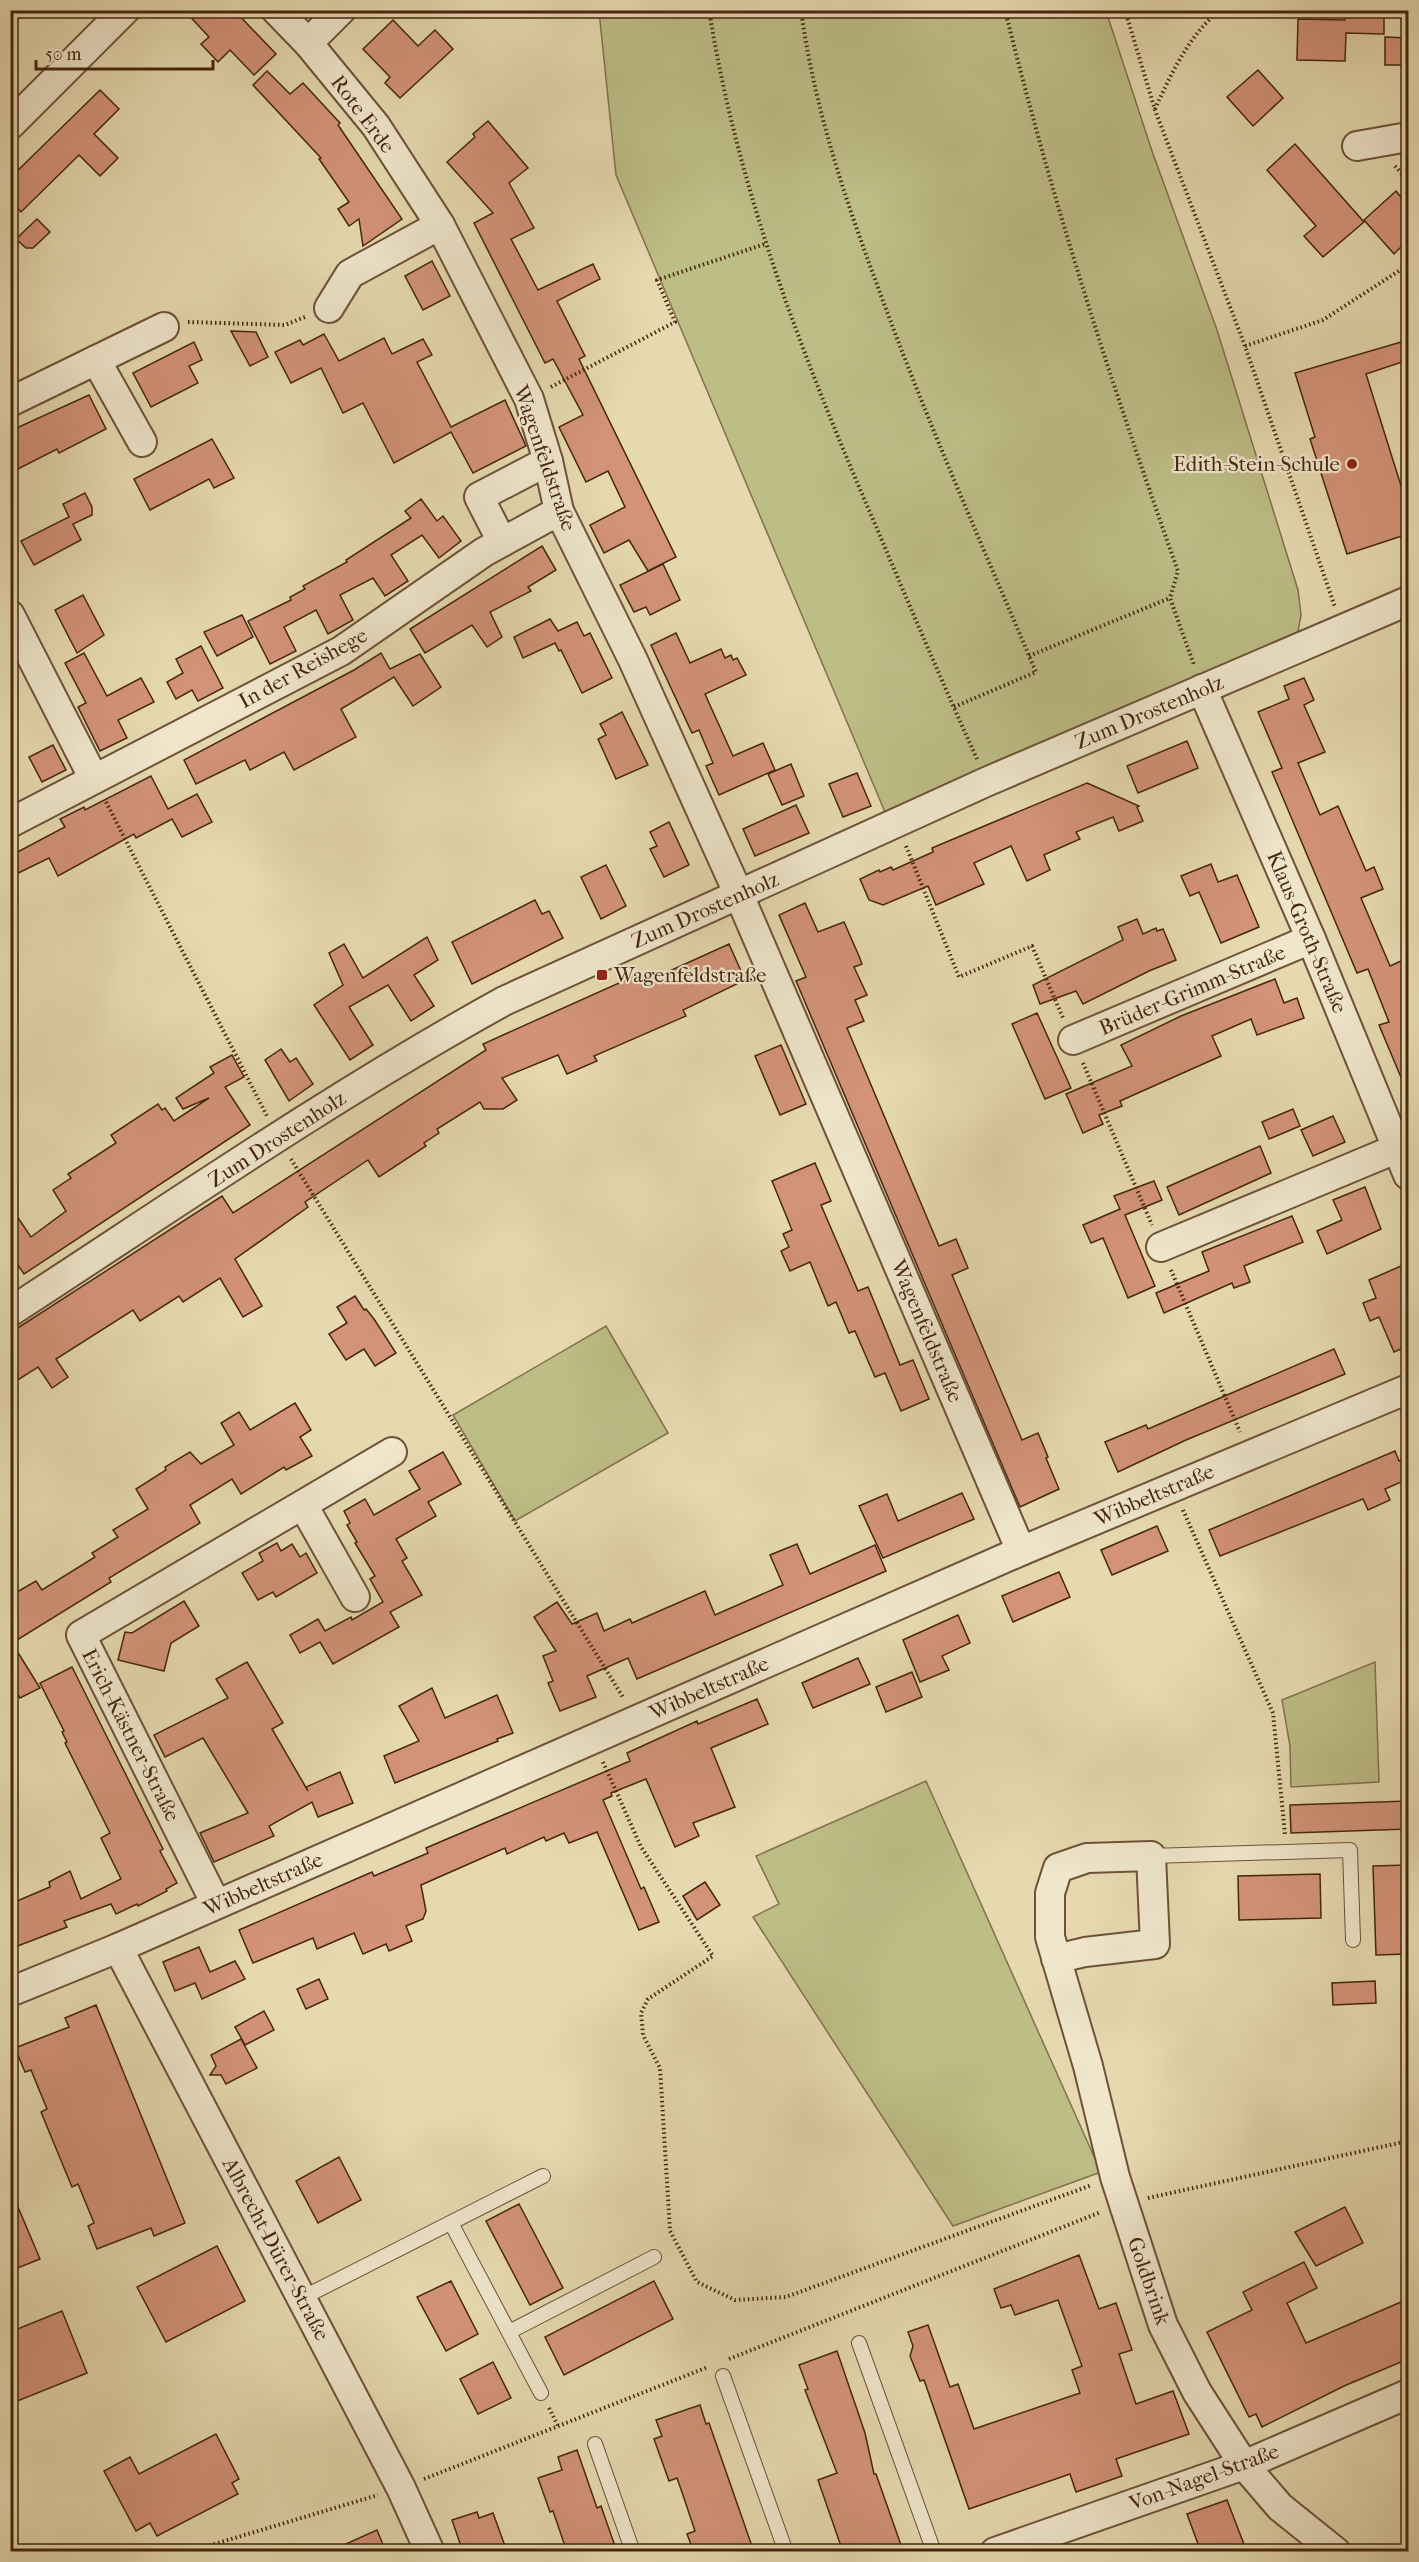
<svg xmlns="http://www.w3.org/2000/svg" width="1419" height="2562" font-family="'IM FELL French Canon',serif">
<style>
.green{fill:#bdbd86;stroke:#82714b;stroke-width:1.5}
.building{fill:#d39379;stroke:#462510;stroke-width:1.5}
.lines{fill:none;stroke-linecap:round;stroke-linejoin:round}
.lane-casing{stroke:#6e5238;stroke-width:16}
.street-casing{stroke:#6e5238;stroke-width:32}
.path{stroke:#462510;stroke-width:4;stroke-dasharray:1.5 3;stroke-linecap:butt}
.lane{stroke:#efe6cc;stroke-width:14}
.street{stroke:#efe6cc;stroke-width:28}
.poi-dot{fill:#8f2418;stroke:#efe6cc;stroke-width:2}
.labels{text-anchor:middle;stroke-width:4.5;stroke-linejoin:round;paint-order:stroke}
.street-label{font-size:21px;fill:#462510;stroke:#efe6cc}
.poi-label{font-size:21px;fill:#462510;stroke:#efe6cc;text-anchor:end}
</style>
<rect width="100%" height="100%" fill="#e6d9b0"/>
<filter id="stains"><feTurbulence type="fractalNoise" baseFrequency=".00333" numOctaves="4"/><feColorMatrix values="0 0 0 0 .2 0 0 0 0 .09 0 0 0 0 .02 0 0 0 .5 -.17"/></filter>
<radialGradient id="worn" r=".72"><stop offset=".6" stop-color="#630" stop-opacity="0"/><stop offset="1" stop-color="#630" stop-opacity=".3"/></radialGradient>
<g class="green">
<path d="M599,11H1106L1152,151L1217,330L1298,590L1301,615L1298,632L885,812L616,175Z"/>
<path d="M606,1326L668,1433L515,1521L453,1415Z"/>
<path d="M1375,1662L1379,1782L1291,1787L1290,1746L1282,1700Z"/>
<path d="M926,1781L1101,2172L953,2226L753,1917L779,1904L756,1856Z"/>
</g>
<g class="building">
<path d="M184,10H234L276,54L254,75L230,50L218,62L201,44L209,37Z"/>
<path d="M1345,10H1384V34L1346,33L1345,61L1297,60L1298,19L1345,20Z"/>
<path d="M393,20L418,46L435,30L453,49L400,98L385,83L390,77L363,49Z"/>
<path d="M1385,37L1408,38V65H1385Z"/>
<path d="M1258,70L1283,98L1253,126L1227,97Z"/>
<path d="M267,71L290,94L303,83L340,123L338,125L402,219L363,246L359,219L349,226L338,209L349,202L319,159L321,158L253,85Z"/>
<path d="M100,90L119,109L94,134L118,158L100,176L79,155L21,212L10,200V178Z"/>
<path d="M488,121L528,168L509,183L534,228L511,239L538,290L593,264L600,279L557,301L585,356L579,359L676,557L648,571L629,540L604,553L590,525L625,507L608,471L586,482L559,427L583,415L553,359L545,363L474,223L493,213L447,162L475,137L473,134Z"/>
<path d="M1295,144L1364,222L1323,257L1304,236L1316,226L1267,170Z"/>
<path d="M1396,191L1408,206V240L1394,254L1364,220Z"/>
<path d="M37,219L50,232L33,248H26L16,239Z"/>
<path d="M432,261L450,296L423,310L405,276Z"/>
<path d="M231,331L256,332L268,357L250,366Z"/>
<path d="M324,334L339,361L384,338L392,354L423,339L432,355L417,362L451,427L505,400L526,446L473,473L451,432L394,463L363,403L343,413L321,368L291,383L275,352L300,340L303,345Z"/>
<path d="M1408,340V360L1366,374L1408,508V534L1347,554L1310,439L1315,437L1295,373Z"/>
<path d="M194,342L202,360L189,366L198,383L151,407L133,373Z"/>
<path d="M89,395L106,429L59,453L57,449L10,473V431Z"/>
<path d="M212,439L234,478L214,488L209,479L150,510L134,479Z"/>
<path d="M85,493L92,507V515L73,524L81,540L34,565L21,541L69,517L63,504Z"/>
<path d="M421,499L437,521L443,516L461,541L439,558L422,535L391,555L408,581L385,596L373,578L340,595L353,620L328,634L316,610L284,627L296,651L270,664L248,621L291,600L290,597L305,589L303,586L347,562L346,560L411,518L405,511Z"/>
<path d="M542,546L556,570L528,587L531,591L490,612L502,637L487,647L472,625L425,653L410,629Z"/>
<path d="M663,564L680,600L650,615L646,607L634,612L620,585Z"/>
<path d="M83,595L104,635L77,653L55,610Z"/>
<path d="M242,615L253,637L217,656L204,632Z"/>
<path d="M550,619L558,631L577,622L584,636L590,633L612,678L582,693L561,650L559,651L555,643L523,658L514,637Z"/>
<path d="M676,633L690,663L721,649L725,658L731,655L733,660L737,658L746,675L705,694L733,756L763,743L775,770L719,795L706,766L713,763L699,730L692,733L651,645Z"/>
<path d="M201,646L223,688L198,701L192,690L176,699L167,682L183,673L176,659Z"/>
<path d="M84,653L107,696L141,678L154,702L118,720L127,738L100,751L78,707L86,703L65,663Z"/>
<path d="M381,653L390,669L420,654L441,687L413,706L394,677L341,709L356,737L294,770L284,752L250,770L245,760L196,784L184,760L354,670Z"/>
<path d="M1304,678L1314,700L1304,705L1325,752L1298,763L1320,815L1338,806L1366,871L1374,867L1383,889L1361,898L1390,966L1408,958V1094L1379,1025L1389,1022L1368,969L1357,973L1272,772L1282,768L1258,712L1289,699L1284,686Z"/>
<path d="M622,712L648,765L616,779L598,739L606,735L600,724Z"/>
<path d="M1187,741L1198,768L1138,793L1127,766Z"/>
<path d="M53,745L66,770L42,782L29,757Z"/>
<path d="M791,764L804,796L782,805L768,774Z"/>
<path d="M857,773L871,806L843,817L829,784Z"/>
<path d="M151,776L168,809L197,794L212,822L182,837L172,819L136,838L134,834L58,876L49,858L10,877V856L65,827L60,819L84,807L85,810Z"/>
<path d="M1087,783L1139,806L1137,807L1143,821L1119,831L1113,817L1076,832L1080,839L1044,855L1050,870L1027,881L1011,846L974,863L984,884L936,905L928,886L883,905L869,900L860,879L879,870L880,872L891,867L893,870L933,852L932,848Z"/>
<path d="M796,805L809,833L755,856L743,829Z"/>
<path d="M669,822L689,865L664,877L650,849L657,846L650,832Z"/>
<path d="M1211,864L1218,882L1237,875L1259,927L1221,943L1199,892L1190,896L1181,876Z"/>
<path d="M606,865L626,906L601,919L581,877Z"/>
<path d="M535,900L542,914L549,911L563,938L472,984L452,942Z"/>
<path d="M805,903L818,932L844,922L859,956L862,964L854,967L867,995L855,1000L864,1021L847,1028L939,1246L956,1239L968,1268L952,1275L1022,1440L1038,1433L1048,1457L1046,1458L1059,1489L1020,1507L796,981L806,977L779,915Z"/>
<path d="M1137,919L1143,934L1156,928L1157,931L1163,929L1176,960L1149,971L1083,1004L1076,991L1040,1004L1033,985L1123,940L1118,927Z"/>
<path d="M427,937L438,960L414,975L434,1006L411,1021L388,985L349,1007L373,1045L350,1060L314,1005L343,985L329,953L344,944L363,978Z"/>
<path d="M729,944L745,980L683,1010L686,1016L594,1056L597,1061L567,1074L558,1055L502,1078L517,1100L503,1109H484L480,1102L437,1129L439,1133L424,1143L426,1146L379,1177L368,1160L305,1202L308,1207L235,1259L262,1306L243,1317L220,1278L183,1302L179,1296L140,1321L133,1310L56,1359L68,1377L52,1388L38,1367L10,1385V1333L222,1196L233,1213L486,1050L483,1044L639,974L640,978L651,973L652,978L663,974Z"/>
<path d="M1275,979L1284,1003L1297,998L1304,1018L1257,1035L1251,1019L1212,1036L1221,1056L1120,1101L1122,1106L1099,1115L1103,1124L1083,1133L1066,1094L1132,1066L1121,1045L1181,1016Z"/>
<path d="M1037,1013L1071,1088L1045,1099L1012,1024Z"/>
<path d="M781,1045L806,1104L780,1115L755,1056Z"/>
<path d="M281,1049L290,1062L296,1058L313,1084L289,1101L265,1060Z"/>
<path d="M232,1055L244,1077L225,1087L250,1125L24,1274L10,1253V1206L31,1237L66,1211L53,1190L71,1178L68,1174L116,1143L111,1135L158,1104L162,1110L165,1108L174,1121L209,1098L183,1109L176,1098L214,1073L210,1067Z"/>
<path d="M1293,1109L1300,1126L1269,1139L1262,1122Z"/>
<path d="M1333,1116L1345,1142L1313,1156L1301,1130Z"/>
<path d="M1260,1146L1271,1173L1179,1215L1167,1187Z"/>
<path d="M815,1163L831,1201L821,1205L858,1291L868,1287L900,1365L913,1360L929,1399L901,1411L885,1373L875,1377L855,1331L849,1333L836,1302L828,1306L810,1262L790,1271L781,1251L789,1247L783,1234L792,1230L772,1181Z"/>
<path d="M1154,1181L1162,1200L1125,1215L1155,1286L1128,1298L1103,1238L1091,1243L1083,1225L1120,1209L1114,1196Z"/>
<path d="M1365,1187L1381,1229L1327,1254L1317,1231L1342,1220L1333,1200Z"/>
<path d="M1292,1216L1303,1242L1244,1266L1250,1282L1234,1288L1232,1283L1164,1313L1156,1293L1209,1271L1202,1252Z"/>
<path d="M1408,1263V1346L1394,1352L1379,1317L1370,1321L1363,1303L1376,1298L1369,1280Z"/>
<path d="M355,1296L364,1310L366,1309L374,1319L396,1353L375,1366L364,1349L346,1360L329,1334L347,1323L337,1307Z"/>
<path d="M1334,1349L1345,1374L1186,1440L1118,1472L1105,1442L1146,1425L1148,1429Z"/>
<path d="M295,1403L311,1430L300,1437L312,1456L286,1470L284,1467L241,1494L232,1479L190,1505L200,1523L109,1578L111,1582L12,1643L40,1688L20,1698L10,1682V1596L36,1581L42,1590L95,1557L92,1553L118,1537L113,1530L148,1509L136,1489L166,1470L165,1467L190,1452L201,1464L234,1445L221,1423L239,1412L250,1430Z"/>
<path d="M1395,1451L1399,1461L1408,1457V1479L1385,1489L1390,1500L1368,1510L1363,1499L1220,1556L1209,1530Z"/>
<path d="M443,1452L461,1484L428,1502L436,1516L396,1539L407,1558L402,1561L422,1595L390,1612L399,1627L333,1664L320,1642L300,1653L290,1635L318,1619L325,1631L351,1617L352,1620L383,1602L370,1579L375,1576L355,1543L357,1542L347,1525L350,1523L344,1511L365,1499L374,1515L420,1489L409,1471Z"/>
<path d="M962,1493L974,1519L883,1558L859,1506L887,1494L898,1521Z"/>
<path d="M1157,1526L1168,1551L1112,1575L1101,1550Z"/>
<path d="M277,1543L281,1551L292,1544L300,1557L306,1553L317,1573L276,1597L273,1592L258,1600L242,1573L263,1561L259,1553Z"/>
<path d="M797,1544L810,1574L875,1545L886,1571L637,1679L628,1658L587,1676L596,1697L560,1711L548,1683L553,1681L543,1656L556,1651L534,1617L557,1602L572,1624L597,1613L604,1631L630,1619L632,1623L705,1591L715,1615L783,1585L770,1555Z"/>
<path d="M1059,1572L1070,1597L1013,1622L1002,1596Z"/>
<path d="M184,1601L199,1626L171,1643L164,1671L118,1660L125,1632L132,1633Z"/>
<path d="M958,1615L970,1643L942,1656L949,1670L920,1682L903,1640Z"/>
<path d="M858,1658L870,1684L813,1708L802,1683Z"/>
<path d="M247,1662L283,1723L272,1729L308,1791L306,1787L340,1772L353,1803L318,1817L312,1802L269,1826L274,1836L214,1862L200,1833L248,1813L203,1738L165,1757L154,1735L228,1698L216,1679Z"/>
<path d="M72,1667L163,1849L160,1851L177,1883L166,1889L167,1891L138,1906L137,1904L116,1914L111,1904L64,1921L67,1927L10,1949V1904L50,1887L49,1882L70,1871L81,1899L121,1879L101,1838L110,1833L65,1743L67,1742L62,1732L64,1731L40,1683Z"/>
<path d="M912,1672L922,1697L886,1712L876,1687Z"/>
<path d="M432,1688L445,1718L497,1695L513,1733L497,1739L498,1741L395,1783L384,1756L419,1741L399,1706Z"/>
<path d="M757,1699L768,1724L711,1748L735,1807L693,1823L699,1836L675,1847L646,1779L611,1793L612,1796L603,1800L641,1889L644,1887L659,1922L639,1930L597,1832L569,1843L564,1833L546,1841L544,1837L507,1854L505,1848L421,1885L426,1911L423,1919L406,1926L412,1941L389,1951L386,1944L363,1954L354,1933L317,1949L313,1938L253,1963L239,1930L372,1872L374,1876L428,1853L426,1848L630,1761L627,1753L697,1721L698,1724Z"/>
<path d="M1408,1801V1829L1291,1833L1290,1805Z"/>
<path d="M1408,1865V1954L1376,1955L1373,1866Z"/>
<path d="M1320,1874L1321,1918L1239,1920L1238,1876Z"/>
<path d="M705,1882L720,1905L697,1920L683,1896Z"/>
<path d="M199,1947L210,1972L235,1961L245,1979L202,1999L195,1983L175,1991L163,1962Z"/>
<path d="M319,1979L328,1999L306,2009L297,1989Z"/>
<path d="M1375,1981L1376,2003L1333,2005L1332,1983Z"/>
<path d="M96,2005L185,2223L154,2236L151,2228L97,2249L88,2226L94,2223L78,2184L72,2187L41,2112L47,2109L31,2070L25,2072L15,2048L69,2027L65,2018Z"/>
<path d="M264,2011L274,2030L245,2045L235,2027Z"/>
<path d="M241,2039L257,2068L226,2084L221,2075H210L216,2066L211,2055Z"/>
<path d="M339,2157L361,2200L318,2223L296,2181Z"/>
<path d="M10,2188L40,2259L10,2271Z"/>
<path d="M519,2204L563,2288L530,2305L486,2221Z"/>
<path d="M1345,2207L1363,2243L1316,2266L1295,2232Z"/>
<path d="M217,2246L245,2301L166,2342L137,2287Z"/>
<path d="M1079,2255L1099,2309L1116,2303L1132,2350L1119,2354L1136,2404L1173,2391L1189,2434L1116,2459L1122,2476L1076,2492L1070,2474L969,2509L924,2380L920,2381L910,2356L913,2346L908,2332L928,2325L950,2387L958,2384L974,2429L1080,2393L1072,2370L1082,2366L1058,2300L1015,2315L1011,2305L1001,2308L994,2289Z"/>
<path d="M1304,2262L1317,2288L1287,2303L1306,2343L1408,2299V2359L1344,2386L1262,2427L1256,2414L1249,2417L1207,2332L1252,2310L1243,2292Z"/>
<path d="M451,2281L478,2334L446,2351L417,2297Z"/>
<path d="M654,2281L673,2319L564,2375L545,2337Z"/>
<path d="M62,2311L87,2373L10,2404V2332Z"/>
<path d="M837,2351L865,2433L874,2474H876L902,2548L890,2552H843L818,2480L837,2473L805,2390L808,2389L799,2365Z"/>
<path d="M493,2362L511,2398L478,2414L460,2379Z"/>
<path d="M700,2405L706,2424L709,2423L754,2552H694L687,2534L695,2531L684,2498L677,2478L669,2481L654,2439L662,2436L656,2420Z"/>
<path d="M216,2434L239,2479L232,2483L238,2494L157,2536L150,2523L136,2531L104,2471L130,2457L139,2474Z"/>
<path d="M577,2450L597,2508L601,2506L617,2552H567L553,2511L550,2512L538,2478L562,2470L558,2457Z"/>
<path d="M1227,2500L1247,2552H1201L1187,2514Z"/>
<path d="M477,2512L479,2518L493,2513L505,2546L490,2552H463L452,2520Z"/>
<path d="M377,2530L386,2552H328Z"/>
</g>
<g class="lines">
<g class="lane-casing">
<g id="lane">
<path d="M1151,1856L1350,1850L1353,1940"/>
<path d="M451,2223L541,2393"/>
<path d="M302,2298L543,2176"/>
<path d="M509,2332L654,2257"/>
<path d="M859,2343L934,2552"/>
<path d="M723,2376L786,2552"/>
<path d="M595,2444L633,2552"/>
</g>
</g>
<g class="street-casing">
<g id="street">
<path d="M276,10L308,43L376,126L440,225L529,399L548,461L559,511L633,660L739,895L1021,1551"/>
<path d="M308,43L341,10"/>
<path d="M10,125L125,10"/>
<path d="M1357,146L1408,137"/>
<path d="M329,308L350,274L440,225"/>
<path d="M96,360L142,442"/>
<path d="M10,402L164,327"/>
<path d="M502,542L479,497L548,461"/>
<path d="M10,615L94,779"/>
<path d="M1202,689L1311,939L1408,1175"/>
<path d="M10,823L341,651L484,552L559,511"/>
<path d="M1073,1040L1311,939"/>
<path d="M1161,1247L1398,1148"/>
<path d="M10,1312C173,1206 334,1095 504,1001L986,782L1408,601"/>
<path d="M303,1505L355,1597"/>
<path d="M216,1904L81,1635L392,1452"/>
<path d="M118,1948L401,2488L430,2552"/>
<path d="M1056,1959L1085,1952L1155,1944L1151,1856L1087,1858L1058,1868L1050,1893V1937L1088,2066L1115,2177L1163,2325L1197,2392L1244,2465L1280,2507L1336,2552"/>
<path d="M10,1992L118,1948L1021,1551L1408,1389"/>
<path d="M995,2552L1244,2465L1408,2394"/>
</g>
</g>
<g class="path">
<path d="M709,10C738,192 805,363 878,531C910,607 943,684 977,759"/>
<path d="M801,10C814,107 845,199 879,290C926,419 982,545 1036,672L954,707"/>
<path d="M1005,10C1052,201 1112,386 1178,571L1170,598L1194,665"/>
<path d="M1125,10L1155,110L1245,346L1335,607"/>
<path d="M1161,10H1207"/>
<path d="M1155,109C1171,74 1189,35 1220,10"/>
<path d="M1395,166L1408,181"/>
<path d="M188,322L285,325L305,317"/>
<path d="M1245,346L1323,320L1408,265"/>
<path d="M551,387L675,322L657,280L765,244"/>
<path d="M1029,656L1170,598"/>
<path d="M106,802L267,1116"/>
<path d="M906,846L959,977L1032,946L1063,1018"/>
<path d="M1083,1063L1152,1225"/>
<path d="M291,1159L624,1699"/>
<path d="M1171,1270L1240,1432"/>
<path d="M1183,1510L1273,1713L1285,1834"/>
<path d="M603,1762L641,1847L713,1956L648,1999L641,2013L643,2035L660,2068L670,2231L697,2282L735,2300L786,2297L1092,2185"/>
<path d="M1148,2198L1408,2141"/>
<path d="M729,2359L1101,2212"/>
<path d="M549,2408L558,2426"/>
<path d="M424,2479L708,2367"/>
<path d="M188,2552L378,2495"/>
</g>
<use href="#lane" class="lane"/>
<use href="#street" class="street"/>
</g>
<g class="poi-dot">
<circle cx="1352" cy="464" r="6"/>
<rect x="596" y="969" width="12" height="12" rx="3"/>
</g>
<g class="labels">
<g class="street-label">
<text transform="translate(363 114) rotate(53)" y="7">Rote Erde</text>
<text transform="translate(545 458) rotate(71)" y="7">Wagenfeldstraße</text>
<text transform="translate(303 668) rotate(-29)" y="7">In der Reishege</text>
<text transform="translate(1149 712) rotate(-23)" y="7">Zum Drostenholz</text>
<text transform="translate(705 910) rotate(-24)" y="7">Zum Drostenholz</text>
<text transform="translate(1307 932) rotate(67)" y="7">Klaus-Groth-Straße</text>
<text transform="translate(1192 990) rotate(-23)" y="7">Brüder-Grimm-Straße</text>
<text transform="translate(277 1139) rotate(-33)" y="7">Zum Drostenholz</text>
<text transform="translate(927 1331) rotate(67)" y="7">Wagenfeldstraße</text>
<text transform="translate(1154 1495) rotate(-23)" y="7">Wibbeltstraße</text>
<text transform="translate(709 1688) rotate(-24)" y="7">Wibbeltstraße</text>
<text transform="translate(131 1735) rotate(63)" y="7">Erich-Kästner-Straße</text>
<text transform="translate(263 1884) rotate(-24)" y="7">Wibbeltstraße</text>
<text transform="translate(276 2249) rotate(62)" y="7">Albrecht-Dürer-Straße</text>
<text transform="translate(1149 2281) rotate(71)" y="7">Goldbrink</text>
<text transform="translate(1204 2477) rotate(-20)" y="7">Von-Nagel-Straße</text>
</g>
<g class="poi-label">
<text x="1340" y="471">Edith-Stein-Schule</text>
<text x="614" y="982" text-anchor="start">Wagenfeldstraße</text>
</g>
</g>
<rect width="1419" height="2562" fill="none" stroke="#e6d9b0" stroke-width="36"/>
<rect x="12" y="12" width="1395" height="2538" fill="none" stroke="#462510" stroke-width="3"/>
<rect x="18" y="18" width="1383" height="2526" fill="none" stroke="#462510" stroke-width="1.5"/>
<path d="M36 60v9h177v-9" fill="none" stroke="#462510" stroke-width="3"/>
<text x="45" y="60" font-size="18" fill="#462510" stroke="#efe6cc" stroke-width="4.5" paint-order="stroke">50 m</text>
<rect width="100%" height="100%" filter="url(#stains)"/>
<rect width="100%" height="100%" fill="url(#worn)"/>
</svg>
